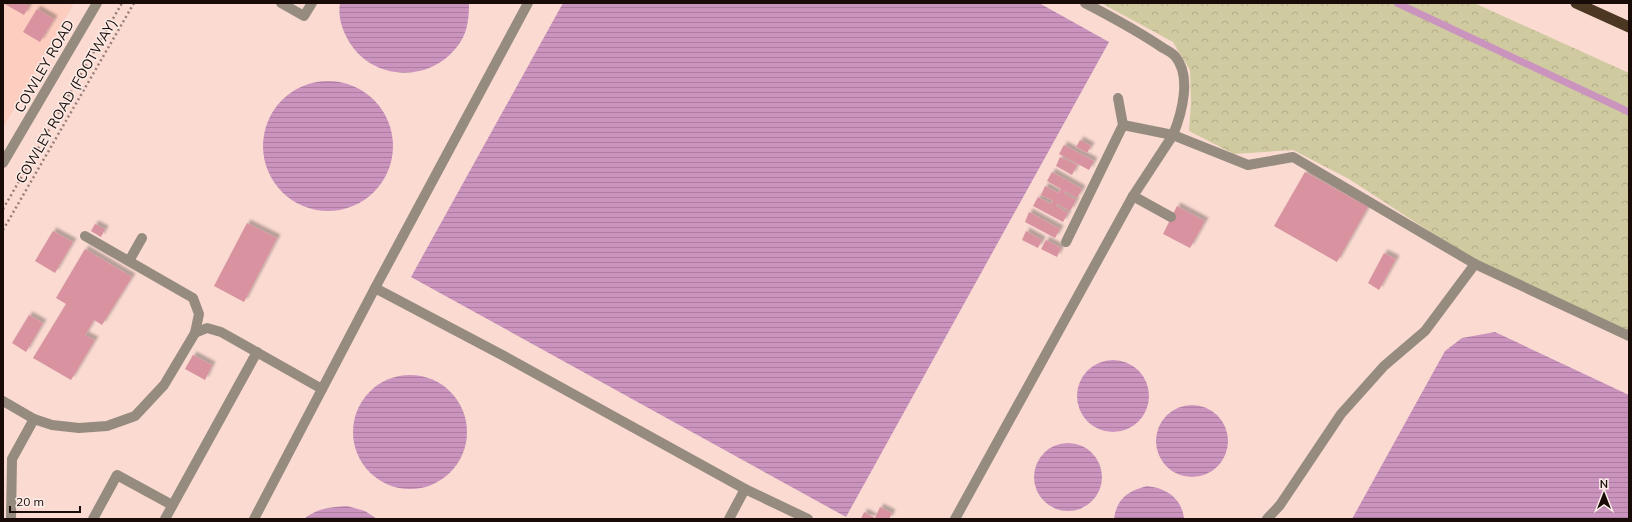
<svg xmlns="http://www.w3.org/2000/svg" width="1632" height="522" font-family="Mulish,sans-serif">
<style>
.built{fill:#fdcdbf}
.forest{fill:url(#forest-crowns)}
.water{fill:url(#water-rules)}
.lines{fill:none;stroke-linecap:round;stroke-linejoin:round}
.stream{stroke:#cb94be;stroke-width:7}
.building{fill:#d892a0;filter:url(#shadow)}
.path{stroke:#977f79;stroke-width:2.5;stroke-dasharray:2 3;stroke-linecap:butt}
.service{stroke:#968b7f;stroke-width:10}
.minor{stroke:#968b7f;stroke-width:10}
.trunk{stroke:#4c3822;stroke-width:11}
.labels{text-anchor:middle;stroke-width:3;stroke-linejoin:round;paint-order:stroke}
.street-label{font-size:14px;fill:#190c08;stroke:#fcece7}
</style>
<defs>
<pattern id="forest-crowns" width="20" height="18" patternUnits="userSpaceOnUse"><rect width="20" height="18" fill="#d0caa1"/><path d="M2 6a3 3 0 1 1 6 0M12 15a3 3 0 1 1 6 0" fill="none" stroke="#b2ac89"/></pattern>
<pattern id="water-rules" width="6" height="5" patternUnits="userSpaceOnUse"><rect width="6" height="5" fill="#cb94be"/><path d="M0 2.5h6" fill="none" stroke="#ae7ea2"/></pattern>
<filter id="shadow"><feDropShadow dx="3.5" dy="-3.5" stdDeviation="1" flood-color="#0004"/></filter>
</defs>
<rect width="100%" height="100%" fill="#fadad1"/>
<path class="built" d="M3,3H74L3,128Z"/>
<path class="forest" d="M1101,3H1474L1629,73V332L1478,263L1349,179L1293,150L1234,154L1189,131L1191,102L1190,70L1173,42Z"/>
<g class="water">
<path d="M340,3H469C469,16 468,30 461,41C433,86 368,82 346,36C341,26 338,14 340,3Z"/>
<path d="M563,3H1039L1109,42L846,517L411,277Z"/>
<circle cx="328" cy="146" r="65"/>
<path d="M1495,332L1629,395V519H1352L1445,351L1462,338Z"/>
<circle cx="1113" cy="396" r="36"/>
<circle cx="410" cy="432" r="57"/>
<circle cx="1192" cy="441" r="36"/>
<circle cx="1068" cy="477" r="34"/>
<path d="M1147,486C1166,488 1182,498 1184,519H1114C1117,498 1128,491 1147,486Z"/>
<path d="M347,506L365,511L377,519H304C317,508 331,507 347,506Z"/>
</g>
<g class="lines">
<path class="stream" d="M1397,3L1629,112"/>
</g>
<g class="building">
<path d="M3,3H23L29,6L24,15Z"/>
<path d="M37,9L54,19L40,42L23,32Z"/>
<path d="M1080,140L1091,146L1087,153L1076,147Z"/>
<path d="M1064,145L1094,161L1089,170L1059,154Z"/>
<path d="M1060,157L1077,165L1072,175L1056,166Z"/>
<path d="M1052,172L1082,189L1077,198L1065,191L1064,193L1076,200L1070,211L1057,204L1056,206L1068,213L1063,222L1033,206L1038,197L1051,204L1053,201L1041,195L1045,186L1058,193L1061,189L1047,181Z"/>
<path d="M1305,172L1368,207L1337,262L1274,226Z"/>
<path d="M1177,206L1205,221L1190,248L1163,234Z"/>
<path d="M1029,212L1060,229L1055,238L1025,222Z"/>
<path d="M247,223L277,238L244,302L214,286Z"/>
<path d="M95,224L105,229L101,237L91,231Z"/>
<path d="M53,231L73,242L55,273L35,261Z"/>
<path d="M1026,231L1042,240L1038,248L1022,240Z"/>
<path d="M1046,240L1061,248L1057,257L1041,249Z"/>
<path d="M85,249L132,277L102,325L94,320L85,335L95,340L71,380L33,358L66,304L56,298Z"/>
<path d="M1384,253L1396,259L1379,290L1368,283Z"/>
<path d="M29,315L43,323L26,352L12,343Z"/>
<path d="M193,355L212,365L205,380L185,369Z"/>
<path d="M880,507L892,513L889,519H861L864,512L875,518Z"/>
</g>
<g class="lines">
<g class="path">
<path d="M3,209L122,3"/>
<path d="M3,230L134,3"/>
</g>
<g class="service">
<path d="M281,3L304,16L312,3"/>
<path d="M1085,3C1110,16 1134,29 1157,44C1162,48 1170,51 1175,56C1192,76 1182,113 1173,135L1123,125"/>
<path d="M1133,196L1171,217"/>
<path d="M85,236L193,298L199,314L195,333"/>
<path d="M1066,242L1123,125L1118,98"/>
<path d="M129,261L142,238"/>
<path d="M375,288L528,3"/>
<path d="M3,401L34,419L52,425L79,428L107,426L135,416L164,385L195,333L207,328L221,332L322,389"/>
<path d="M11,519L12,459L34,419"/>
<path d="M93,519L117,475L172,505"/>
<path d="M165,519L257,352"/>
<path d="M254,519L375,288L504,356L745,489L808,519"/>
<path d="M729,519L745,489"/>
<path d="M955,519L1133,196L1173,135L1248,165L1293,157L1475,264L1629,336"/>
<path d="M1267,519L1280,505L1341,414L1384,366L1425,331L1475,264"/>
</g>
<path class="minor" d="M3,163L97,3"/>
<path class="trunk" d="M1576,3L1629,27"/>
</g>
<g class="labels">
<g class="street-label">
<text transform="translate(44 66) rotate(-60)" y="5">COWLEY ROAD</text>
<text transform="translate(66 101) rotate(-60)" y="5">COWLEY ROAD (FOOTWAY)</text>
</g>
</g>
<rect width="1632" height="522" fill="none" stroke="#190c08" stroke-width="8"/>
<g transform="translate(1604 494)" stroke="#fcece7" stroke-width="3" paint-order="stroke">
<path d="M0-3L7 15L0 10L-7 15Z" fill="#190c08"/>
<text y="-6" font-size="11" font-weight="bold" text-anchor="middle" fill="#190c08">N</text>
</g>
<path d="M10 506v6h70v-6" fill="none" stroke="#190c08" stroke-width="2"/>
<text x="16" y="506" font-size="12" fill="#190c08" stroke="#fcece7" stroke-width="3" paint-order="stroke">20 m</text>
</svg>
